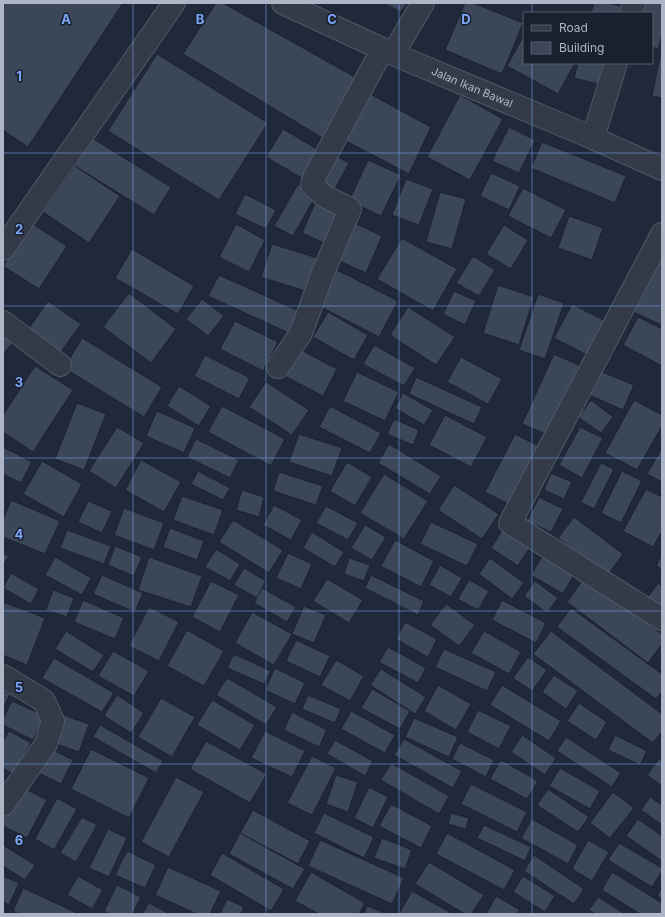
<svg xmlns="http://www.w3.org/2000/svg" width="665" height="917" font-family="Inter,sans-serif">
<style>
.building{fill:#3c4659;stroke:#1b2230}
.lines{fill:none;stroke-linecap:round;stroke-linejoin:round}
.minor-casing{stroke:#515867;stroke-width:24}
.minor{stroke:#333b49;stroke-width:22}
.grid{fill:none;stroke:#7da6fb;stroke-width:1;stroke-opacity:0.55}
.labels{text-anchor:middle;stroke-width:3;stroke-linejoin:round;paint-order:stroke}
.street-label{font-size:11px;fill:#aeb5c6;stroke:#19202e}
.grid-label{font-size:13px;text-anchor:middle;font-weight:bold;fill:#7da6fb;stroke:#19202e;stroke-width:3;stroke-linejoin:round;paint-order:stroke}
</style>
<rect width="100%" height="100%" fill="#202939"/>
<g class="building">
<path d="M3,3H123L28,147L3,130Z"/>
<path d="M216,3H223L362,81L326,140L183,54Z"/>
<path d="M383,3H407L401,12Z"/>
<path d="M465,3H473L523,23L502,74L445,50Z"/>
<path d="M594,3H609L627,8L626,13H591Z"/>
<path d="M639,3H662V35L658,49L652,47V13H637Z"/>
<path d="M524,35V63H575L558,94L507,66Z"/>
<path d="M661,52H662V98L652,96Z"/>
<path d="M157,54L268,123L219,200L108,131Z"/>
<path d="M578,63H612L606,86L574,78Z"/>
<path d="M370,94L431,127L409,174L346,141Z"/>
<path d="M460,95L503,119L470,180L427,157Z"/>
<path d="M509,127L535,140L519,173L492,161Z"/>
<path d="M283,129L322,152L305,180L266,157Z"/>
<path d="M92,138L171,187L154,215L75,166Z"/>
<path d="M542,142L626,176L615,203L531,168Z"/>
<path d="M336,156L349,163L332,194L319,187Z"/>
<path d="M368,160L401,175L381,216L349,201Z"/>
<path d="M75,166L120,196L89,243L43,212Z"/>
<path d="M491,173L520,186L509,210L480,196Z"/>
<path d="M406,179L433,189L419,225L392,215Z"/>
<path d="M298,184L317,194L293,236L274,226Z"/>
<path d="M523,188L566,210L551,238L508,216Z"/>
<path d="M440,192L466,199L452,249L426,242Z"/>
<path d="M245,194L276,210L266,229L235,214Z"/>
<path d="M315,203L345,216L331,246L302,233Z"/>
<path d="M569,216L603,228L592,260L558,248Z"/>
<path d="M350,221L382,236L366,273L333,258Z"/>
<path d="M31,223L67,246L39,289L3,266Z"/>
<path d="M236,224L265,240L249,272L219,257Z"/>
<path d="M504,225L528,240L511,269L486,254Z"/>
<path d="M402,238L457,269L433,311L377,279Z"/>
<path d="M272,244L317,258L305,291L261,277Z"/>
<path d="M662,245V325L631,311Z"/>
<path d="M132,249L194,286L178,314L115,278Z"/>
<path d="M473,256L495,270L479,296L456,283Z"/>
<path d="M335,269L398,301L379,337L317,305Z"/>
<path d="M219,275L301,312L291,334L208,296Z"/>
<path d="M498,285L534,297L519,345L483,333Z"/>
<path d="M454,291L476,301L465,325L443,314Z"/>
<path d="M129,293L176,329L151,363L103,327Z"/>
<path d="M538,294L564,303L545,359L519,350Z"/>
<path d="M202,299L224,316L208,336L186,319Z"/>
<path d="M48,301L81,324L57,357L25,334Z"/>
<path d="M572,304L609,323L591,357L554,338Z"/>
<path d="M408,307L455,337L436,365L390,335Z"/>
<path d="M328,312L368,335L354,360L313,337Z"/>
<path d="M638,317L662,329V366L623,345Z"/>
<path d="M235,321L278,342L263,371L220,349Z"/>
<path d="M3,327L16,339L3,354Z"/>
<path d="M82,338L162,387L144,417L64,368Z"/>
<path d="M374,345L415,368L404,386L363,364Z"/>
<path d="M295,347L337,369L323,396L281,374Z"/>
<path d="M554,354L585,368L553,437L522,424Z"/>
<path d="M205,355L250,378L239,399L194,376Z"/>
<path d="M461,357L502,379L488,404L447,382Z"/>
<path d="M35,366L73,390L33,452L3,432V415Z"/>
<path d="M600,371L634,385L623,410L589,395Z"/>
<path d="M357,372L399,392L385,421L343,401Z"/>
<path d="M416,377L482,407L474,424L409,394Z"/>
<path d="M266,382L309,410L292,435L249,407Z"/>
<path d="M179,386L211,406L199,426L167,406Z"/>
<path d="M403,393L433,410L424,425L395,408Z"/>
<path d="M591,400L613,417L601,433L578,417Z"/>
<path d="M634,400L662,415V426L637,470L605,453Z"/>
<path d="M77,403L106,414L84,470L55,459Z"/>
<path d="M222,406L285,439L271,466L208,432Z"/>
<path d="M330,406L381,433L370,453L319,427Z"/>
<path d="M157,411L195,428L184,453L146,436Z"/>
<path d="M445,415L487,437L471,467L429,445Z"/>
<path d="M394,419L419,430L413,445L387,434Z"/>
<path d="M117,427L144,443L116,488L89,471Z"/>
<path d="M580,427L603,438L582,478L559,465Z"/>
<path d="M299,434L342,448L332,476L289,462Z"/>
<path d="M515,434L542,448L512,506L485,492Z"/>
<path d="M196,439L239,460L230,478L187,457Z"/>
<path d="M389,444L441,476L430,494L378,463Z"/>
<path d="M3,447L32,462L21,483L3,474Z"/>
<path d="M662,448V482L647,474Z"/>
<path d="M141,460L181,482L164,512L125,490Z"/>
<path d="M42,461L82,484L64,517L23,494Z"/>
<path d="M347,462L372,477L355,506L330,491Z"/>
<path d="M601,463L614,469L594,509L581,502Z"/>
<path d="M198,471L230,488L223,500L191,484Z"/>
<path d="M622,471L642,481L621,523L601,513Z"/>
<path d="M279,472L323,486L316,505L273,491Z"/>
<path d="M551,473L572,482L564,499L544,490Z"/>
<path d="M384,474L428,501L404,539L360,513Z"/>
<path d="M454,485L499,514L482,539L438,510Z"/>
<path d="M646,489L662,497V531L653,547L623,531Z"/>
<path d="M242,490L264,497L259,517L236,510Z"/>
<path d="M182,496L223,510L214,535L173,520Z"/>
<path d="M539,497L563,509L551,532L527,521Z"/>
<path d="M11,500L60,521L45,554L3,537V520Z"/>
<path d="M88,501L112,511L102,533L78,522Z"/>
<path d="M274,505L302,520L291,540L263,525Z"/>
<path d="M326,506L358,523L348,540L316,523Z"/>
<path d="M124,508L164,523L154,550L114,535Z"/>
<path d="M574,517L623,554L607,576L558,538Z"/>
<path d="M233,520L283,550L269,573L219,542Z"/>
<path d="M431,522L478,544L467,566L420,544Z"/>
<path d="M365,525L386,537L372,560L351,548Z"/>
<path d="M505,526L532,544L518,566L491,548Z"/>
<path d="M170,528L204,541L197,560L163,547Z"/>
<path d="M67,530L111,546L104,564L60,548Z"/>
<path d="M312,532L344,552L335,567L303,548Z"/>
<path d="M395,540L434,561L421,587L381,566Z"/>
<path d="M115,546L142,557L134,576L108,565Z"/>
<path d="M216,549L240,564L230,581L205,567Z"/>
<path d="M546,550L577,569L563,594L531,575Z"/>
<path d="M3,553L9,556L3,565Z"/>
<path d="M288,553L312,564L301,589L276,578Z"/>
<path d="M662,554V569L656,566Z"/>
<path d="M55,557L91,578L82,595L45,575Z"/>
<path d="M149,557L202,576L191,607L138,590Z"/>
<path d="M349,558L370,565L364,581L344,574Z"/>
<path d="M490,558L524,583L512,599L479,574Z"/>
<path d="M440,565L462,578L451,597L429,585Z"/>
<path d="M244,568L266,581L257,598L234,585Z"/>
<path d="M11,573L39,589L31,604L3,588Z"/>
<path d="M102,575L143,593L135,612L93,594Z"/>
<path d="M371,575L424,601L418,615L365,588Z"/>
<path d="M585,577L662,634V644L648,663L567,602Z"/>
<path d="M327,579L363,600L349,623L313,601Z"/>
<path d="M469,580L489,591L478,610L458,599Z"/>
<path d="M211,581L239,595L220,632L192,617Z"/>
<path d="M535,581L558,598L547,613L524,596Z"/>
<path d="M658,583L662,586V613L645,601Z"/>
<path d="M262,588L296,607L287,622L254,603Z"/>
<path d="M53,590L74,598L67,617L46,610Z"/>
<path d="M83,600L124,618L115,639L74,622Z"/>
<path d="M502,600L546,623L536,643L492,620Z"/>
<path d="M3,602L45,618L27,665L3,655Z"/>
<path d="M446,604L475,625L459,646L430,625Z"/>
<path d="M304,606L326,615L314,643L292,634Z"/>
<path d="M149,607L179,622L159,661L129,646Z"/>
<path d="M571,608L662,674V691L656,699L557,627Z"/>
<path d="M252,612L292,634L274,665L235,643Z"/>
<path d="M405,622L437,639L428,657L396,639Z"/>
<path d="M187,630L224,651L204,686L167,666Z"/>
<path d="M66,631L104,655L93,672L55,649Z"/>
<path d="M484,631L521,652L509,674L471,653Z"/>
<path d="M551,631L662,714V731L653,743L533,654Z"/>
<path d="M296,640L330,656L320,677L286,661Z"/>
<path d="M388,647L426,668L418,683L379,662Z"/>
<path d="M444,649L496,672L487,691L435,667Z"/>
<path d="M113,651L149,671L134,696L98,676Z"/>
<path d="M234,654L271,671L264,684L227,668Z"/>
<path d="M528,657L547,670L532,691L513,678Z"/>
<path d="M54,658L114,693L102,712L42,678Z"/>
<path d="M336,660L364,676L350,701L321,685Z"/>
<path d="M275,668L305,683L295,704L265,690Z"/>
<path d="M381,669L426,697L415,714L370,685Z"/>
<path d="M554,675L578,691L566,709L542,692Z"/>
<path d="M227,678L277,707L266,725L216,695Z"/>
<path d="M438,685L471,704L456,730L424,711Z"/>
<path d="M502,685L561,721L549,741L490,705Z"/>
<path d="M372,689L410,711L400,729L361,708Z"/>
<path d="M3,691L10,694L3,708Z"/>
<path d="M117,695L144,713L131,733L104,716Z"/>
<path d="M308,695L341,709L335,723L302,709Z"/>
<path d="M161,698L195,717L172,757L138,737Z"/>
<path d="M212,700L255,725L240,750L197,725Z"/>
<path d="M12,701L45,716L33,740L3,725V719Z"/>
<path d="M579,703L607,722L596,740L567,721Z"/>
<path d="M478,710L511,726L499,749L467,732Z"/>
<path d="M351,711L395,735L385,753L341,729Z"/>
<path d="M292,712L327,730L319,747L284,730Z"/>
<path d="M63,715L89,724L79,752L54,743Z"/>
<path d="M414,718L458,737L449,757L405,737Z"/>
<path d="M100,725L163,761L156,773L93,737Z"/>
<path d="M9,731L31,743L13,774L3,768V741Z"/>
<path d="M265,731L305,751L292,777L251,758Z"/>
<path d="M522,735L556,758L545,775L511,752Z"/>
<path d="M615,735L647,751L640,765L608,750Z"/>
<path d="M566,737L621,773L612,787L557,751Z"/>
<path d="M404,739L462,771L453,788L394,755Z"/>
<path d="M335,740L373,761L365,776L327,754Z"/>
<path d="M206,741L267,774L250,803L190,769Z"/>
<path d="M460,743L494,760L486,777L452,759Z"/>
<path d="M47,747L73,760L61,784L35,771Z"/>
<path d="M91,749L149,778L129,818L71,789Z"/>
<path d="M312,756L336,768L312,815L287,803Z"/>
<path d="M659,759L662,761V786L647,775Z"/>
<path d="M501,760L538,781L527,799L490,779Z"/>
<path d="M391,763L449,796L439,814L381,780Z"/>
<path d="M560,768L600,791L590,809L549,786Z"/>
<path d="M336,775L358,782L348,812L326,804Z"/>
<path d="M176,777L204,792L169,857L141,842Z"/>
<path d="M471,784L527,812L517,832L461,804Z"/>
<path d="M20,786L47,800L27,838L3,826V818Z"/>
<path d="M369,787L388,797L373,828L354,818Z"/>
<path d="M548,789L589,817L578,832L537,805Z"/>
<path d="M613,792L634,808L610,838L590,823Z"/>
<path d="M650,797L662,805V825L641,810Z"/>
<path d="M57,798L77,809L54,850L35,839Z"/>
<path d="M391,804L432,826L421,848L379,826Z"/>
<path d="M253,810L310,841L298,864L240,833Z"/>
<path d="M324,813L374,837L364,858L314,833Z"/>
<path d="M451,813L469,818L466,829L448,824Z"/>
<path d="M82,817L97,825L76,862L60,853Z"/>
<path d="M532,819L578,845L568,864L521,838Z"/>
<path d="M638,819L662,836V861L626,836Z"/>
<path d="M484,825L531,847L525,861L477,838Z"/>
<path d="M108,829L127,838L109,877L89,868Z"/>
<path d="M240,833L305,869L293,889L229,854Z"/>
<path d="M447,833L515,870L504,890L436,854Z"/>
<path d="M382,838L412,850L405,869L374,858Z"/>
<path d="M320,840L404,878L392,904L308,866Z"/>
<path d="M588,840L609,852L592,881L572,869Z"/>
<path d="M619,843L662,868V871L652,887L608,860Z"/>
<path d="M3,845L35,865L25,880L3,866Z"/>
<path d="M127,851L156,865L145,888L115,875Z"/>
<path d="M222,853L284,889L271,911L210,875Z"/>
<path d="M534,855L584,889L574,904L524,871Z"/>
<path d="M429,862L484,895L471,914H465L415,884Z"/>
<path d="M168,867L221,891L210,914H197L155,895Z"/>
<path d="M311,872L365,903L359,914H319L295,901Z"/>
<path d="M612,872L662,903V914H640L602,890Z"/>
<path d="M3,876L19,883L9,905L3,902Z"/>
<path d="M78,876L103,890L92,909L67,895Z"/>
<path d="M523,876L555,896L545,912L513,892Z"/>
<path d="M117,885L141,897L132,914H110L104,911Z"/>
<path d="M23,888L75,912L74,914H19L13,911Z"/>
<path d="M662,888V899L657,896Z"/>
<path d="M412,891L453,914H399Z"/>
<path d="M496,896L520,910L517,914H486Z"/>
<path d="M598,897L625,914H595L589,910Z"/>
<path d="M227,899L244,907L241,914H220Z"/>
<path d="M149,903L170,914H142Z"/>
<path d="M367,906L388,914H364Z"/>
</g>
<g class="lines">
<g class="minor-casing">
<g id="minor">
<path id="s1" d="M283,3L393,54L593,138L662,169"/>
<path d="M631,13L634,3"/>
<path d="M393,54L423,3"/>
<path d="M593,138L616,63"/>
<path d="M662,234L510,523L662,619"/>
<path d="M3,249L174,3"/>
<path d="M3,322L60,365"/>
<path d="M278,367L301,333L323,273L350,209L324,196L312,185L315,176L382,50"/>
<path d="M3,676L44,701L53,721L46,744L3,805"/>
</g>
</g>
<use href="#minor" class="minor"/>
</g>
<path class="grid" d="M133,3V914M266,3V914M399,3V914M532,3V13M532,63V914M3,153H662M3,306H662M3,458H662M3,611H662M3,764H662"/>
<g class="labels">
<g class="street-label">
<text dy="4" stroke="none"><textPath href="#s1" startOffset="207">Jalan Ikan Bawal</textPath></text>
</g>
</g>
<g class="grid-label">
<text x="66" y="24">A</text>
<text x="200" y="24">B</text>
<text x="332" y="24">C</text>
<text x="466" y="24">D</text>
<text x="19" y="81">1</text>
<text x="19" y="234">2</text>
<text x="19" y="387">3</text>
<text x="19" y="539">4</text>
<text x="19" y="692">5</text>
<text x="19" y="845">6</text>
</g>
<rect width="665" height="917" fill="none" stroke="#aeb5c6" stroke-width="8"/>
<rect x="523" y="12" width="130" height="52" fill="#19202e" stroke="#555c6b"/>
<rect x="531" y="25" width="20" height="6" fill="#333b49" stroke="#555c6b"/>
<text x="559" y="32" font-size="12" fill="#aeb5c6">Road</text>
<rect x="531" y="42" width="20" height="12" fill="#3c4659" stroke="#555c6b"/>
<text x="559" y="52" font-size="12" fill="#aeb5c6">Building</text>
</svg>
